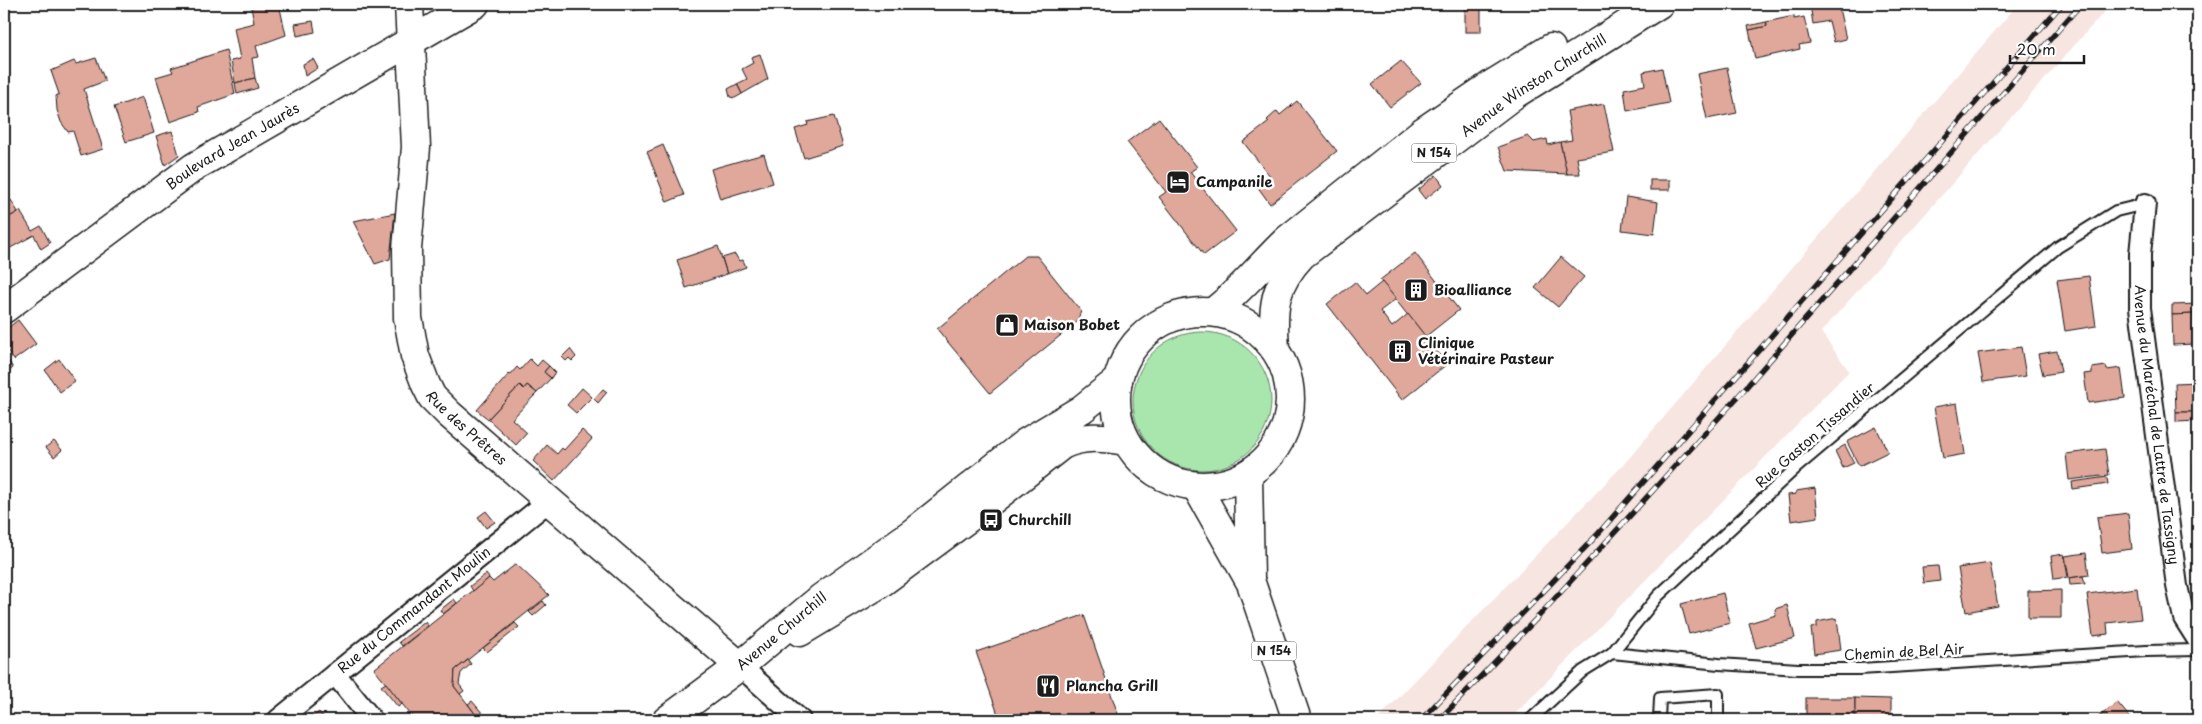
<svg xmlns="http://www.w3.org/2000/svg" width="2202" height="724" font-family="'Playpen Sans',sans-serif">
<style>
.built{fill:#f6e5e1}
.green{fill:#a9e6ad;stroke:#628164}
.building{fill:#e0a79b;stroke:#1c1c1c}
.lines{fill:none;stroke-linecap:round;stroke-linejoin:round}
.lane-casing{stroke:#1c1c1c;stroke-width:14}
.street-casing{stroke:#1c1c1c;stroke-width:24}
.secondary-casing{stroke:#1c1c1c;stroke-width:31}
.primary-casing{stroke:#1c1c1c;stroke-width:31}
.lane{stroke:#fff;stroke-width:10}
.street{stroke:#fff;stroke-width:20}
.secondary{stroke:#fff;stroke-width:28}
.primary{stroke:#fff;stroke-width:28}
.rail-casing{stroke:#1c1c1c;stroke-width:5.5}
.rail{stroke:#fff;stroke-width:4;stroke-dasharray:11;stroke-linecap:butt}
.labels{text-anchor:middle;stroke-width:5;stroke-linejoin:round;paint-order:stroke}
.shield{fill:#fff;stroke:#606060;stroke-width:1}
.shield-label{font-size:12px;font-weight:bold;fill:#1c1c1c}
.street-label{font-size:14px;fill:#1c1c1c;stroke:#fff}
.poi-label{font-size:14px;font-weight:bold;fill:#1c1c1c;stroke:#fff;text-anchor:start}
</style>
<rect width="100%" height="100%" fill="#fff"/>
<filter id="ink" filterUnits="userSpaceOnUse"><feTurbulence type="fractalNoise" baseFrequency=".02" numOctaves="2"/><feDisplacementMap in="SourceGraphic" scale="10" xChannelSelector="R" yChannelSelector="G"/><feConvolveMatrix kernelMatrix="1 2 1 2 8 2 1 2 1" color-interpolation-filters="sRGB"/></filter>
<g filter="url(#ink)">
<path class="built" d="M2018,4H2111L1821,332L1849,371L1509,720H1377L1624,464Z"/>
<circle class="green" cx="1202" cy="401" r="69"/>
<g class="building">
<path d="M266,4H279L286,35L256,46L259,57L252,58L255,78L235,83L231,61L240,59L234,28L254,23L251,7Z"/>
<path d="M630,4H655L632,11Z"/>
<rect x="1465" y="4" width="16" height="28"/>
<path d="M1810,4H1838L1846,39L1834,42L1829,21L1813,24Z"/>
<path d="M1794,16V19L1804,17L1810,43L1799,45L1800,49L1755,59L1749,30L1767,26L1766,22Z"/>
<path d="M313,21L315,32L297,36L295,24Z"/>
<path d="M1766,22L1767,26L1749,30L1748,26Z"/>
<path d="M226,50L235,94L198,107L199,112L170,122L156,77L173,72L171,68Z"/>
<path d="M760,54L768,79L742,94L737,84L747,79L742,69L753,63L751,57Z"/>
<path d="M96,58L105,81L84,89L103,149L81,156L73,131L68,132L61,122L57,110L56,96L59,94L51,71L74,61L76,64Z"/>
<path d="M313,59L318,68L305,76L303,64Z"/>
<path d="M1401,61L1421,83L1390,107L1372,84Z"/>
<path d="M1662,68L1669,103L1627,111L1624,89L1645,85L1643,72Z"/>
<path d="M1727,68L1737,113L1707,119L1697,74Z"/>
<path d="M255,78L258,88L237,94L235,83Z"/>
<path d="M737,84L742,94L735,98L730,97L728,89Z"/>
<path d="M143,97L154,133L126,142L114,107Z"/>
<path d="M1297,101L1337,151L1270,204L1257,186L1270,176L1243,142L1269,122L1267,120L1277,111L1280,115Z"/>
<path d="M1604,104L1614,152L1577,158L1580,174H1567L1560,142L1572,140L1567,111Z"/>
<path d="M834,116L843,146L804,158L795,129L808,125L807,122Z"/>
<path d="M1159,118L1197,167L1190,172L1236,231L1204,255L1159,197L1166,192L1127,142Z"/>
<path d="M172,131L179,155L165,165L156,136Z"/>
<path d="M1528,136L1534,142L1547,139L1548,145L1560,142L1567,174L1507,171L1498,147Z"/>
<path d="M663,145L684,195L667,202L647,152Z"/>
<path d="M764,154L773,183L720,199L711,169Z"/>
<path d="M1436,175L1443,185L1425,199L1418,190Z"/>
<rect x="1650" y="180" width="20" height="10"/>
<path d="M1626,197L1658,202L1654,234L1622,230Z"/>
<path d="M11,200L18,212L4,220V205Z"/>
<path d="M20,211L32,231L41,226L50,243L41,249L34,235L5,251L4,248V220Z"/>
<path d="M395,213L390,259L375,264L353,221Z"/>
<path d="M718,246L727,274L686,288L677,260Z"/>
<path d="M1415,253L1459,310L1425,337L1380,280Z"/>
<path d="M735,254L739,261L743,260L746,267L727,274L722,258Z"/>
<path d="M1025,256H1037L1081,311L1077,322L990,393L937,329Z"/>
<path d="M1561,257L1584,277L1558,307L1535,288Z"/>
<path d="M2089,276L2096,326L2065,331L2057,280Z"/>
<path d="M1355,282L1366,295L1382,282L1396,299L1380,311L1392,327L1408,314L1447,364L1402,400L1327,304Z"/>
<path d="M2198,304V344H2195L2194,314L2172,315V305Z"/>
<path d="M2194,314L2195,344L2173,345L2172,315Z"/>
<path d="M18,320L36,344L14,360L4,346V331Z"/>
<path d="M2021,347L2026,376L1983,382L1978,353Z"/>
<path d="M570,349L576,357L572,361L569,358L566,361L562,357Z"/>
<path d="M2057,351L2061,372L2043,375L2038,354Z"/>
<path d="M4,354L13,368L4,375Z"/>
<path d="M59,359L75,381L60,392L45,370Z"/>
<path d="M530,359L537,366L542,360L549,366L544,372L551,378L537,393L527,385L524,389L520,385L488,419L477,410L509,374L510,375L517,367L520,370Z"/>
<path d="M549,366L555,372L551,378L544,372Z"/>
<path d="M2106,366L2107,370L2121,368L2125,398L2088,403L2084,374L2092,373V368Z"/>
<path d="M2197,382V412H2176L2175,383Z"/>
<path d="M2197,382L2198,421L2176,422V412H2197Z"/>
<path d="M520,385L524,389L527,385L537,393L512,419L527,433L516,445L488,419Z"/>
<path d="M582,388L592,397L576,413L567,405Z"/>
<path d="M603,389L607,392L598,403L594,399Z"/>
<path d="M1957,403L1965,454L1943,458L1934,407Z"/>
<path d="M1876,427L1888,452L1859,466L1847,442Z"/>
<path d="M582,430L592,439L554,481L533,461L547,445L557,454L562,448L564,450Z"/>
<path d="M54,441L62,450L54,457L46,447Z"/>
<path d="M1845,445L1854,463L1843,468L1835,451Z"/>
<path d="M2105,449L2109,475L2069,480L2066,454Z"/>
<rect x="2194" y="462" width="4" height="22"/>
<path d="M2107,477L2108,484L2073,489L2072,482Z"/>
<path d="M1815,488L1818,517L1791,521L1788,495L1796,494V491Z"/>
<path d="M486,511L495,522L486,528L478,517Z"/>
<path d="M2128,513L2132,549L2102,553L2097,517Z"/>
<path d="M2086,553L2089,575L2069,578L2065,556Z"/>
<path d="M2064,554L2068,577L2054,579L2051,556Z"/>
<path d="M1990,563L1998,606L1966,612L1958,568Z"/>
<path d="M516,564L549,595L455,670L454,686L480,720H415L374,669L489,578L493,582Z"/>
<path d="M1938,566L1940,581L1924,583L1922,567Z"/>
<path d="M486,574L489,578L473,591L470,586Z"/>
<path d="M2083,576L2085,584L2070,585L2069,578Z"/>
<path d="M2137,588L2141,619L2107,623L2108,634L2093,636L2087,594Z"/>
<path d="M2061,590V618H2028V591Z"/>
<path d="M1723,593L1730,623L1689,634L1681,604Z"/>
<path d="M454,599L457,603L443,614L440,610Z"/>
<path d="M543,601L546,605L533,616L529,612Z"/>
<path d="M1787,605L1795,638L1756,648L1749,623L1776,615L1775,609Z"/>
<path d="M1084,615L1120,720H1000L976,652Z"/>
<path d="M1837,618L1841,650L1814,654L1811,628L1817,627V622Z"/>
<path d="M425,622L428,626L402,646L399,642Z"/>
<path d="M515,623L519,627L487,652L483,648Z"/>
<path d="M468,660L471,664L461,673L459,684L464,691L460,694L454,686L455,670Z"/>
<path d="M386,683L402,704L398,707L381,686Z"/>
<rect x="1806" y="698" width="49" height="22"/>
<path d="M1855,698L1891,699V720H1855Z"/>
<path d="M472,701L484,715L479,719L468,704Z"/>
<path d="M2117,702L2132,720H2095Z"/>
<path d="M319,712L326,720H308Z"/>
<rect x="1977" y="717" width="25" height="3"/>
<path d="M1751,718L1790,719V720H1751Z"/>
</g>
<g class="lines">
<g class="lane-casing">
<g id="lane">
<path d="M1612,653L1719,664L1798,669H1860L2146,651L2198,650"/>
<path d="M1530,720L1583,671L1612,653L1658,596L1796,468L2058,247L2116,211L2145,204"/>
<path d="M1659,720L1660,698L1718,694V720"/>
</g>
</g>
<g class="street-casing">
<g id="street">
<path id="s1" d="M2145,204L2140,254V308L2177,586L2184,618L2198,640"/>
<path d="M740,666L800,720"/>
<path d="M335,674L372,720"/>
<path id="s2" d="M278,720L550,500"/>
</g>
</g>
<g class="secondary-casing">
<g id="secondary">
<path id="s3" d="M409,4L416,147L407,249L408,318L415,356L426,385L432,397L449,414L740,666"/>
<path id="s4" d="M4,309L194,167L475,4"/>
<path d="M800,632L878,585L982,508L1062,445C1083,435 1104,437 1126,441"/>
<path id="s5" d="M667,720L740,666L821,598L912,533L1025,443L1082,409L1118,380"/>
</g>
</g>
<g class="primary-casing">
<g id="primary">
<circle cx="1203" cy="399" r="87"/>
<path d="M1213,312C1241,291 1262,263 1288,239L1422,132L1491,85L1551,48"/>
<path id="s6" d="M1275,349C1272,308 1273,286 1302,255L1515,94L1659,4"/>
<path d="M1248,475L1250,579"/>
<path d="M1196,486L1251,583L1297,720"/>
</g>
</g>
<use href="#lane" class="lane"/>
<use href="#street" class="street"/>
<use href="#secondary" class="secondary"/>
<use href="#primary" class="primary"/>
<g class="rail-casing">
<g id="rail">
<path d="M1421,720L1597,535L2062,4"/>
<path d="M1439,720L1539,616L1734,401L2081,4"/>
</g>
</g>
<use href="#rail" class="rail"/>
</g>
</g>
<defs>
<g id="hotel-square" transform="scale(1.25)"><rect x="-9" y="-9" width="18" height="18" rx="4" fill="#1c1c1c" stroke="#fff"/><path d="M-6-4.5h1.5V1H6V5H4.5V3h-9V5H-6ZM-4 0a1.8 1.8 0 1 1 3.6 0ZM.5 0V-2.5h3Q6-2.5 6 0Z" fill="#fff"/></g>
<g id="building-square" transform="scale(1.25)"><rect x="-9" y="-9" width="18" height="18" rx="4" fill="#1c1c1c" stroke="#fff"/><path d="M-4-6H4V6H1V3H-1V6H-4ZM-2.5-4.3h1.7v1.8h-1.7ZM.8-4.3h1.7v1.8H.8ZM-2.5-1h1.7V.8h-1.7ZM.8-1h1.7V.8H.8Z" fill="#fff"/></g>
<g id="shop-square" transform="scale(1.25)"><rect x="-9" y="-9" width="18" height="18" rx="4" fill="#1c1c1c" stroke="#fff"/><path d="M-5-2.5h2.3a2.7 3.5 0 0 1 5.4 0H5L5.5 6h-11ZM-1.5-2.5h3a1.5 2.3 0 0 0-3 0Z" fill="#fff"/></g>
<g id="bus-square" transform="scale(1.25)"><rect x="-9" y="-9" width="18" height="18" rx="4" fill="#1c1c1c" stroke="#fff"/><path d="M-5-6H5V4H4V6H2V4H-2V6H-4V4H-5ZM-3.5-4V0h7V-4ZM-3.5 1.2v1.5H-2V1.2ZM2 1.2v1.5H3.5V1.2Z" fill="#fff"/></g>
<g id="restaurant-square" transform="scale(1.25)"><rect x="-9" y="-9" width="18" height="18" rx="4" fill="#1c1c1c" stroke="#fff"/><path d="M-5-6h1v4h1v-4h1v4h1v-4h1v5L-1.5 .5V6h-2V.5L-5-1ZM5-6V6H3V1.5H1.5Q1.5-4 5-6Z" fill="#fff"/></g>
</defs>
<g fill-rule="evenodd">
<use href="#hotel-square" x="1178" y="182"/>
<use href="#building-square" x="1416" y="290"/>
<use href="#shop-square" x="1007" y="325"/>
<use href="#building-square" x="1400" y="351"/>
<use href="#bus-square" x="991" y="520"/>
<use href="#restaurant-square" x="1048" y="686"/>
</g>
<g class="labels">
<g class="shield">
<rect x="1411.5" y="143.5" width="45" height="19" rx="4"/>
<rect x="1251.5" y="641.5" width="45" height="19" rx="4"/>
</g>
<g class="shield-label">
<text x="1434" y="157">N 154</text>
<text x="1274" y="655">N 154</text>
</g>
<g class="street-label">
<text dy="5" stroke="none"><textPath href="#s6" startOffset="389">Avenue Winston Churchill</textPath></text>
<text dy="5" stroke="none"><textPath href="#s4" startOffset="281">Boulevard Jean Jaurès</textPath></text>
<text dy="5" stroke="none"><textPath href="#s1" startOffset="222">Avenue du Maréchal de Lattre de Tassigny</textPath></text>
<text dy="5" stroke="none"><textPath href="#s3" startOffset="444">Rue des Prêtres</textPath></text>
<text transform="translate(1815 435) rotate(-41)" y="5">Rue Gaston Tissandier</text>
<text dy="5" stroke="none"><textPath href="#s2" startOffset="175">Rue du Commandant Moulin</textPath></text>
<text dy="5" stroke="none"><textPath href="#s5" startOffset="145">Avenue Churchill</textPath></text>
<text transform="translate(1904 652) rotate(-3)" y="5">Chemin de Bel Air</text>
</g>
<g class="poi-label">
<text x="1196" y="187">Campanile</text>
<text x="1434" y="295">Bioalliance</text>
<text x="1024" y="330">Maison Bobet</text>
<text x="1418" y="348">Clinique<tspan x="1418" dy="16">Vétérinaire Pasteur</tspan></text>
<text x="1008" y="525">Churchill</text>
<text x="1066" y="691">Plancha Grill</text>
</g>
</g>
<rect width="2202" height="724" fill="none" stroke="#fff" stroke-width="20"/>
<rect x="10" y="10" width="2182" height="704" fill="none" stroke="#1c1c1c" stroke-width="2" filter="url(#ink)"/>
<path d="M2010 55v8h74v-8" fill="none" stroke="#1c1c1c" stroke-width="2.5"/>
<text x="2017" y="55" font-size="15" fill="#1c1c1c" stroke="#ffffff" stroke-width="4" paint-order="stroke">20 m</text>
</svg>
